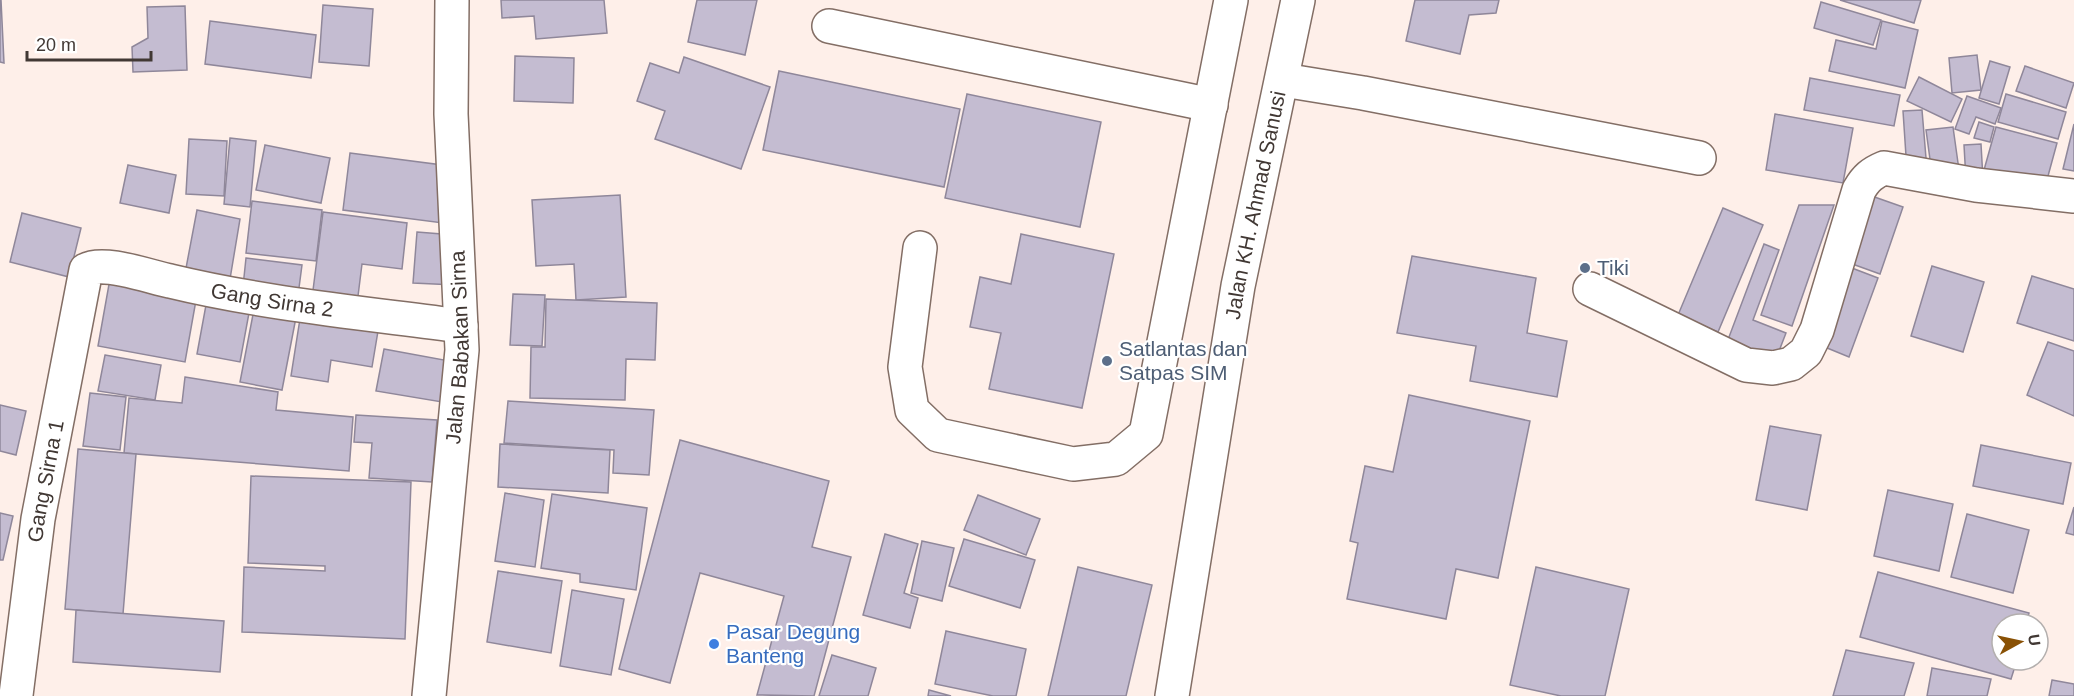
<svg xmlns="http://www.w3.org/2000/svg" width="2074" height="696" font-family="Arial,sans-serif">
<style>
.building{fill:#c4bcd1;stroke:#8f879a;stroke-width:1.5}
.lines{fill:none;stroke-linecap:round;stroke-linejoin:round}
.minor-casing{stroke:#836e65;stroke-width:36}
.highway-casing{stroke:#836e65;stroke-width:36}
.minor{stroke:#fff;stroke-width:33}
.highway{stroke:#fff;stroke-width:33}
.service-dot{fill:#5c6f8a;stroke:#fff;stroke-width:2}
.shop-dot{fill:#3f7fe0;stroke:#fff;stroke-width:2}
.labels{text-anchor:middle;stroke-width:4.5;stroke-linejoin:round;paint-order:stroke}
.street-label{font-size:21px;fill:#413834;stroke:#fff}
.service-label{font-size:21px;fill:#4e5e75;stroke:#fff;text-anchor:start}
.shop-label{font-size:21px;fill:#366cbe;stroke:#fff;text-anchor:start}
</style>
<rect width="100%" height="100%" fill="#feefe9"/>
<g class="building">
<path d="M0,0H1L4,63L0,62Z"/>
<path d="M501,0H604L607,33L536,39L534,16L502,18Z"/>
<path d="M697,0H757L745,55L688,42Z"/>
<path d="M1415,0H1499L1496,13L1469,15L1460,54L1406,41Z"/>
<path d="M1840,0H1921L1914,23Z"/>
<path d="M1821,2L1881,20L1873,45L1814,28Z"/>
<path d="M323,5L373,9L369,66L319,62Z"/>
<path d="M185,6L187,70L133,72L132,47L148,38L147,7Z"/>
<path d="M210,21L316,35L311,78L205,64Z"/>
<path d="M1882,21L1918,30L1905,88L1829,71L1836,40L1876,49Z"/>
<path d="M1977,55L1981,90L1952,93L1949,58Z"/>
<path d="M515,56L574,58L573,103L514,101Z"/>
<path d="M684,57L770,87L741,169L655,139L665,111L637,101L650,63L679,73Z"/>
<path d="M1990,61L2010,67L1999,104L1979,98Z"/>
<path d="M2025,66L2074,83L2066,108L2016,91Z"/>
<path d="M779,71L960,109L944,187L763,150Z"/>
<path d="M1919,77L1962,99L1951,122L1907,101Z"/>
<path d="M1810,78L1900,95L1894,126L1804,110Z"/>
<path d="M967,94L1101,122L1080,227L945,198Z"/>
<path d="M2006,94L2066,112L2058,139L1998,122Z"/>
<path d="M1967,96L2001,108L1995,124L1976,117L1969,134L1955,129Z"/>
<path d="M1922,110L1927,170L1907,171L1903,111Z"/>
<path d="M1775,114L1853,128L1843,183L1766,170Z"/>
<path d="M1979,122L1994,127L1990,142L1974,138Z"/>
<path d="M2074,124V171L2063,169Z"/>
<path d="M1953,127L1959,170L1932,174L1926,130Z"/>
<path d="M1996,127L2057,143L2045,187L1984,170Z"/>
<path d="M230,138L256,141L250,207L224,204Z"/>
<path d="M189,139L227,141L224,196L186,194Z"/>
<path d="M1981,144L1983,179L1966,180L1964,145Z"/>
<path d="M265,145L330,158L321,203L256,190Z"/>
<path d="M350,153L450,166L443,223L343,210Z"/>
<path d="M128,165L176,175L169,213L120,203Z"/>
<path d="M1866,194L1903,207L1880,274L1844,261Z"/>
<path d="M620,195L626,297L576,300L574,264L536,266L532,200Z"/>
<path d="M252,201L322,210L316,261L246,253Z"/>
<path d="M1799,205H1834L1792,326L1761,315Z"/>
<path d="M1723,208L1763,225L1718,332L1678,315Z"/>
<path d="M197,210L240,219L228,291L183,284Z"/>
<path d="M323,212L407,223L402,269L362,264L357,304L312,298Z"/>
<path d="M22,213L81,228L69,277L10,262Z"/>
<path d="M417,232L454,235L455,285L413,283Z"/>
<path d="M1021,234L1114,254L1082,408L989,389L1001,333L970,327L980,277L1011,284Z"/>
<path d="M1764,244L1779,250L1753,320L1786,333L1774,364L1726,345Z"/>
<path d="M1412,256L1536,278L1527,333L1567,341L1557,397L1470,381L1476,346L1397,333Z"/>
<path d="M246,258L302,265L297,303L242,296Z"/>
<path d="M1844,265L1878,278L1849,357L1815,343Z"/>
<path d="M1932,266L1984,282L1963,352L1911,336Z"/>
<path d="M111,273L198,289L185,362L98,346Z"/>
<path d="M2032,276L2074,289V341L2017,323Z"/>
<path d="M208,294L251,302L240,362L197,354Z"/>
<path d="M513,294L545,295L542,346L510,345Z"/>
<path d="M256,299L298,307L282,390L240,382Z"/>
<path d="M546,299L657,303L655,360L626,359L625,400L530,398L531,347H545Z"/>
<path d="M302,306L380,319L372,367L331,360L328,382L291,376Z"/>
<path d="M2048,342L2074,351V416L2027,395Z"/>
<path d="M384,349L455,362L448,403L376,391Z"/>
<path d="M105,355L161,365L155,400L98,391Z"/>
<path d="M185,377L278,392L276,410L353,417L349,471L124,453L129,398L182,403Z"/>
<path d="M90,393L126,397L120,450L83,446Z"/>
<path d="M1409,395L1530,421L1498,578L1456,569L1446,619L1347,599L1358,543L1350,541L1365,466L1393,472Z"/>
<path d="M508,401L654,410L649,475L613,473L614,450L504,443Z"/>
<path d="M0,405L26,411L16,455L0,451Z"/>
<path d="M356,415L437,420L432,482L369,478L372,443L354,442Z"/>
<path d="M1770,426L1821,435L1807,510L1756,500Z"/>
<path d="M680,440L829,481L812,547L851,557L814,696L757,695L784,596L700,573L670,683L619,669Z"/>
<path d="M500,444L610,450L608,493L498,487Z"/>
<path d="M1981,445L2071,463L2063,504L1973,486Z"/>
<path d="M78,449L136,454L123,614L65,609Z"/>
<path d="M251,476L411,482L405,639L242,632L244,567L325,571V566L248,563Z"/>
<path d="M1888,490L1953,504L1939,571L1874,556Z"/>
<path d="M505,493L544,500L535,567L495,561Z"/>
<path d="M552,494L647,508L636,590L580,582V574L541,568Z"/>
<path d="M978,495L1040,519L1026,555L964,530Z"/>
<path d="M2074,507V535L2066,533Z"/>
<path d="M0,513L13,516L3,560H0Z"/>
<path d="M1967,514L2029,530L2013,593L1951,577Z"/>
<path d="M885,534L918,544L904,593L918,598L910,628L863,615Z"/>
<path d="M964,539L1035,560L1020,608L949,586Z"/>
<path d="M922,541L954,548L942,601L911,593Z"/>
<path d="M1078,567L1152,585L1126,696H1048Z"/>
<path d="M1536,567L1629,589L1605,696H1561L1510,685Z"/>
<path d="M498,571L562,581L551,653L487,642Z"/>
<path d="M1878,572L2029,613L2026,624H2002V660H2017L2011,679L1860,637Z"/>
<path d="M572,590L624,599L611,675L560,666Z"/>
<path d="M76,610L224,621L220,672L73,662Z"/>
<path d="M946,631L1026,649L1016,696H993L935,684Z"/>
<path d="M1846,650L1914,663L1904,696H1833Z"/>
<path d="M832,655L876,668L868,696H819Z"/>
<path d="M1932,668L1991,679L1987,696H1927Z"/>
<path d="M2052,680L2074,684V696H2049Z"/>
<path d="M929,690L951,696H928Z"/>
</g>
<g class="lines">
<g class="minor-casing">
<g id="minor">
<path d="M829,26L1211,105"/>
<path d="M1283,80L1363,93L1699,158"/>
<path d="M920,248L905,367L912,410L938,435L1073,464L1116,459L1146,434L1231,0"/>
<path d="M1590,289L1746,365L1773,368L1791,364L1806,352L1817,330L1859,190C1866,178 1872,173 1884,168L1976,185L2074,196"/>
<path id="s1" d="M16,695L38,519L86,270C104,260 150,277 170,281C265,304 364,313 461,326"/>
<path id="s2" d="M429,696L462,350L451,114L452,0"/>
</g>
</g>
<g class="highway-casing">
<g id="highway">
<path id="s3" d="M1172,696L1238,286L1298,0"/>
</g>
</g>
<use href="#minor" class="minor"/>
<use href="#highway" class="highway"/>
</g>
<g class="service-dot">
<circle cx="1585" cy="268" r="6"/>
<circle cx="1107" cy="361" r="6"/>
</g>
<circle class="shop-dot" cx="714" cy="644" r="6"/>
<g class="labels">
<g class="street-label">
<text dy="7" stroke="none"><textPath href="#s3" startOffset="498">Jalan KH. Ahmad Sanusi</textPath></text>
<text dy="7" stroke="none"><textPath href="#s1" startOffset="621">Gang Sirna 2</textPath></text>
<text dy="7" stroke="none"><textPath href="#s2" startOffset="350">Jalan Babakan Sirna</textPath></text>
<text dy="7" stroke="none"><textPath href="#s1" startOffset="216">Gang Sirna 1</textPath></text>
</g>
<g class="service-label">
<text x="1597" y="275">Tiki</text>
<text x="1119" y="356">Satlantas dan<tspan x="1119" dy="24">Satpas SIM</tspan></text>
</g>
<g class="shop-label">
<text x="726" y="639">Pasar Degung<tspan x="726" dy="24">Banteng</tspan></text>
</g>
</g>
<g transform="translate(2020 642) rotate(82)"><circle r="28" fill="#ffffff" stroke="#b3afae" stroke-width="1.5"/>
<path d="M0-4.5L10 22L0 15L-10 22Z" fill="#895105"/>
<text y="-9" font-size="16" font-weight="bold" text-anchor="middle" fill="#413834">U</text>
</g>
<path d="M27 51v9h124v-9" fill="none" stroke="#413834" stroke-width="3"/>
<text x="36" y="51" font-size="18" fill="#413834" stroke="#ffffff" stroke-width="4.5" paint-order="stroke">20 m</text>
</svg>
